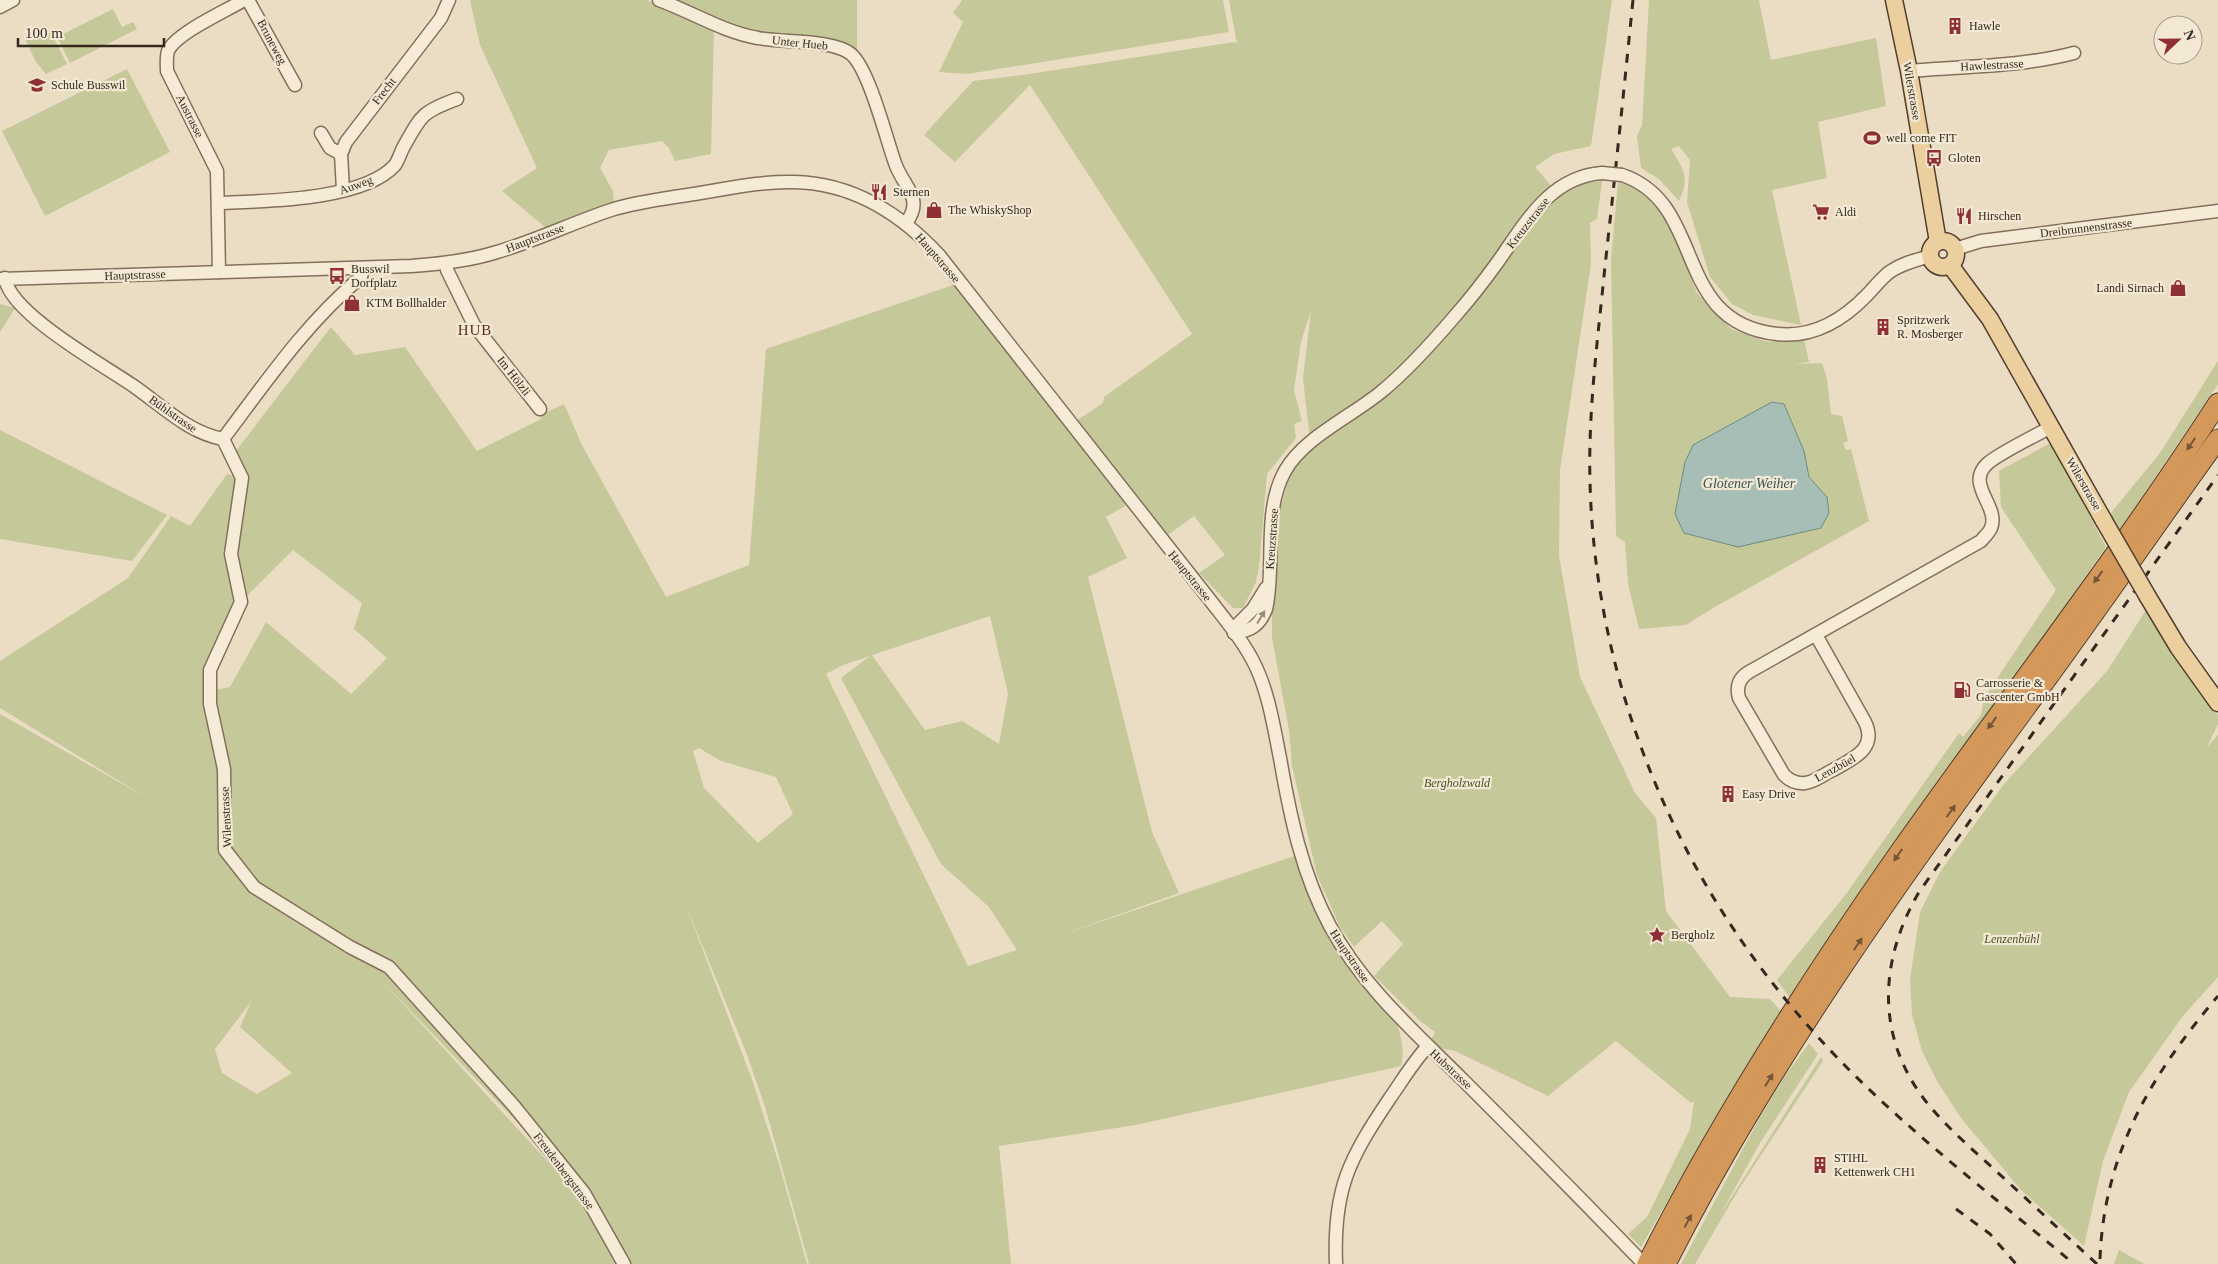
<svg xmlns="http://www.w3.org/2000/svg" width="2218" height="1264" font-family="'Times New Roman',serif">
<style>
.green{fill:#c5c899;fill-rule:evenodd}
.water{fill:#a6beb6;stroke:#6d8c82}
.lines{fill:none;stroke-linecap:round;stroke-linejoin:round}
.minor-casing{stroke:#846f5c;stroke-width:15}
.major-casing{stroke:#523e30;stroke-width:19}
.highway-casing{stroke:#523e30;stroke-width:21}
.minor{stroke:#f6ebd7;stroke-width:12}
.major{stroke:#eccf9e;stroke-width:16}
.highway{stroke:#d4985b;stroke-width:19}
.rail{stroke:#35281f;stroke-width:3;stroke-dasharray:9 9;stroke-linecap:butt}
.minor-bridge-casing{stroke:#846f5c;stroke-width:15;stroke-linecap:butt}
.major-bridge-casing{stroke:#523e30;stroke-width:19;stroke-linecap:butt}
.minor-bridge{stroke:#f6ebd7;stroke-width:12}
.major-bridge{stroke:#eccf9e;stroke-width:16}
.oneway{fill:#755537}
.oneway2{fill:#968a7b}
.labels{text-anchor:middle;stroke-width:4.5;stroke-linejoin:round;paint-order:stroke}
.poi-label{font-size:12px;fill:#35281f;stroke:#f3e8d3;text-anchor:start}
.street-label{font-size:12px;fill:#35281f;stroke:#f3e8d3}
.park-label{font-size:12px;font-style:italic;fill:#485027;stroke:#f3e8d3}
.water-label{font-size:14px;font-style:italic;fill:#2f5450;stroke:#f3e8d3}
.quarter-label{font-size:15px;letter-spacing:1px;fill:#5f2b21;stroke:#f3e8d3}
</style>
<rect width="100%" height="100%" fill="#ebddc4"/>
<g class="green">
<path d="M470,0H646L714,27L711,154L675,161L669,148L662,141L609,150L600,168L613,191L614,202L546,228L502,191L537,168L480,45Z"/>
<path d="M670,0H857V51L821,39L777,38L733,27Z"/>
<path d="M962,0H1223L1229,32L967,74L939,72L963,22L953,13Z"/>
<path d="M1229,0H1612L1591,146L1554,154L1535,167L1560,196L1585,183L1602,181L1597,219L1590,223L1591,264L1560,470L1559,556L1580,677L1635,793L1656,818L1666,911L1730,997L1770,999L1781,1011L1708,1131L1641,1247L1628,1234L1647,1217L1690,1129L1694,1101L1691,1103L1616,1041L1548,1096L1455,1051L1428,1046L1435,1032L1419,1020L1374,976L1403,944L1382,921L1354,947L1339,925L1317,875L1292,766L1289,730L1272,638V595L1280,508L1291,472L1311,450L1303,378L1311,310L1301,342L1294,390L1302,421L1294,424L1296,438L1267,474L1259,567L1256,582L1243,608H1233L1199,573L1225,555L1194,516L1168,535L1076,421L1103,403L1104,397L1192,334L1030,85L955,162L924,135L973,81L1023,75L1234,42L1237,44Z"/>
<path d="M1649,0H1759L1771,60L1876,38L1886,106L1818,122L1827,178L1772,190L1801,325L1753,315L1732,304L1710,277L1687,202L1690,160L1679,146L1671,149C1684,170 1690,177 1679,201L1659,179L1641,168L1637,136L1642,125Z"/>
<path d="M113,9L122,27L133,22L137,29L70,63L57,37Z"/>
<path d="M50,31L67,64L46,74L36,62L25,39Z"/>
<path d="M127,69L170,152L45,216L2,131Z"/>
<path d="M1618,183L1630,184L1648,195L1669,221L1697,293L1731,329L1768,342L1804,339L1809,362L1794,364L1822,363L1827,379L1831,414L1842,416L1848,441L1843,443L1846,450L1851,449L1869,521L1713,608L1686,625L1639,629L1628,584L1625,542L1616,536L1611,260Z"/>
<path d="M956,284L1132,502L1106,517L1127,558L1088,577L1152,832L1179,893L1053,938L1300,854C1307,871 1311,892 1321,908C1346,951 1414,1014 1401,1066L1136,1125L999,1146L1011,1264H809L765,1107L746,1052L685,903L753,1082L779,1164L807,1264H0V714L147,798L0,708V661L128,578L171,516L190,526L227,474L241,478L232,456L331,327L355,355L405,347L477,451L541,419L540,415L564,404L582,445L666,597L749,565L766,349ZM293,550L362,603L354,629L387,658L351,694L266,622L230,687L211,691L226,637L241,602ZM990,616L1008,694L999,744L962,721L925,730L872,655ZM870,656L841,678L941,864L989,907L1017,950L968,966L826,674L843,665ZM699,748L721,761L776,777L793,814L758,843L704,788L693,751ZM380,979L582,1190L581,1191L562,1177ZM251,1002L240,1027L292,1073L257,1094L222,1073L215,1049Z"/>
<path d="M0,304L15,308L0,332Z"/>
<path d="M2218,361V384L2120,530L2110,514L2160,453Z"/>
<path d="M0,430L167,515L132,561L0,539Z"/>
<path d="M2058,439L2055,449L2106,547L1992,711L1904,830L1790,998L1777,980L1846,894L1959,733L1963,737L1981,715L1984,698L2056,590L2001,507L1999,471Z"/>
<path d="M2148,607L2195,686L2218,715V724L2207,747L2218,735V977L2183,1016L2129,1092L2103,1161L2084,1246L2021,1190L1961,1118L1937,1081L1922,1051L1912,1015L1910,979L1920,912L1940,872L2004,784L2107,671Z"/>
<path d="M1809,1043L1818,1054L1760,1143L1720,1215L1821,1057L1823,1061L1739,1189L1695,1264H1681L1759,1119L1785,1076Z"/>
<path d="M2119,1250L2144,1264H2114Z"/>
</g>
<path class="water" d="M1772,402L1784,404L1804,451L1809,477L1827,497L1829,513L1821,528L1738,547L1684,533L1675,514L1685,462L1693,445Z"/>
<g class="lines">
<g class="minor-casing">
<g id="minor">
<path d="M248,0L295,85"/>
<path d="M659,0C692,12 723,32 758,38C782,43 833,39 851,54C869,69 886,138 895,163C903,187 925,198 906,223"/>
<path d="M0,7L13,0"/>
<path d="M1909,71C1965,66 2020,67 2074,53"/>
<path d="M321,133L330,148L341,154"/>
<path d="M1622,175C1708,204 1670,322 1777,334C1813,338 1843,320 1867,295C1875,287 1882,277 1891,271C1903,263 1916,260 1930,256"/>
<path d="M343,190L341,154L346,142L441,18L449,0"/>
<path d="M218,203C263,201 363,201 395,165C398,161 400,154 403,148C421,116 421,112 457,99"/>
<path d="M1955,249L1981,241L2218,211"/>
<path d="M446,263L447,270L474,325L540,409"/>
<path d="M219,272L217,171L167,71C167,64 166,57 168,51C176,33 226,11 244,0"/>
<path d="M5,278C10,314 105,366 135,387C162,406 189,433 223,439C266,382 306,323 361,277L363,268"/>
<path d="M0,279L411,266C440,264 469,261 497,252C535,241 572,223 611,210C639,201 670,198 700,193C731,188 763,181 794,182C852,183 901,214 939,255L1210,600C1226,621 1245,643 1256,667C1269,695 1274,728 1280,758C1290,816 1302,874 1330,926C1363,987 1415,1032 1463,1080C1524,1141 1584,1202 1644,1264"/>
<path d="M223,439L242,478L231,554L241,602L210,670V704L224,769L225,850L254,887L350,947L389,967L514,1106L584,1193L624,1264"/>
<path d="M1234,633C1251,631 1260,625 1266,609C1276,565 1262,512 1285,471C1303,438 1352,416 1381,392C1408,370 1432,343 1455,316C1470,299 1484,281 1497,263C1525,224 1549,177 1602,173"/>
<path d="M1234,633L1238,624L1253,609L1266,588"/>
<path d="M1816,635L1865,722C1878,749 1852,759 1833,770C1824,774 1815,782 1805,783C1796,784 1790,781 1784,775L1739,698C1736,687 1739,678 1749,672L1981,541C1984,537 1989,533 1991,528C2000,506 1965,485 1987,464C1999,453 2035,436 2051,427"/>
<path d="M1336,1264C1333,1189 1349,1159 1390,1098C1402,1081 1413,1062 1428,1046"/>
</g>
</g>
<g class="major-casing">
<g id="major">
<path d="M1894,0L1909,71L1938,242"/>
<circle cx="1943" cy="254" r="13"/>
<path d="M1950,265L1990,319L2104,521"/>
<path d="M2148,597L2178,647L2218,703"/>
</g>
</g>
<g class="highway-casing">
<g id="highway">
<path d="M1647,1264C1719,1121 1805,987 1896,857C2003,705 2117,559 2218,403"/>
<path d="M1666,1264C1769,1060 1904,875 2038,691C2099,608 2158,522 2218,439"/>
</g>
</g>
<use href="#minor" class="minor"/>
<use href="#major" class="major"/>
<use href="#highway" class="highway"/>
<g class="rail">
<path d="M1633,0C1624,89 1615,177 1605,266C1598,338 1588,410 1590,482C1595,684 1676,878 1810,1028C1886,1115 1985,1189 2074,1264"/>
<path d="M1956,1209L1990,1234L2016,1264"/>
<path d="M2100,1259C2104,1153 2151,1075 2218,996"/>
<path d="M2097,1264C2063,1233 2030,1202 1996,1171C1971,1148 1945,1126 1924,1099C1875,1034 1880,959 1919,892L2218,475"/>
</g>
<g class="minor-bridge-casing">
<path id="minor-bridge" d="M1602,173L1622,175"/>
</g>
<g class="major-bridge-casing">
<path id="major-bridge" d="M2104,521L2148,597"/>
</g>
<use href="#minor-bridge" class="minor-bridge"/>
<use href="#major-bridge" class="major-bridge"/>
</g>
<defs><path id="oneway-solid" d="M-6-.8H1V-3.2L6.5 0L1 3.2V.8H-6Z" transform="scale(1.25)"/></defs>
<g class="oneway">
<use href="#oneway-solid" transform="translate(2191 444) rotate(124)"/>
<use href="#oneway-solid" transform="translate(2098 577) rotate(126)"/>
<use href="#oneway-solid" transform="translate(1992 723) rotate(126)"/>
<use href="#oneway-solid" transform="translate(1951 811) rotate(-54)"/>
<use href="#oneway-solid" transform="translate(1898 855) rotate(125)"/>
<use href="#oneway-solid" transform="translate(1858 944) rotate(-56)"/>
<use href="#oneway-solid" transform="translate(1769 1080) rotate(-58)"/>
<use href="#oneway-solid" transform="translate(1688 1221) rotate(-62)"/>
</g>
<use class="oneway2" href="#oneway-solid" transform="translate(1261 617) rotate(-59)"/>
<defs>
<g id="building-bare" transform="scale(1.35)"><path d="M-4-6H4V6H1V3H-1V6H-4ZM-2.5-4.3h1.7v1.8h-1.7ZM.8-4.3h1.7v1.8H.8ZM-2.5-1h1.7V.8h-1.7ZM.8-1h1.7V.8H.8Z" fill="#8f3036" stroke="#f3e8d3" stroke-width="2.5" paint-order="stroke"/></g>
<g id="school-bare" transform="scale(1.35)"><path d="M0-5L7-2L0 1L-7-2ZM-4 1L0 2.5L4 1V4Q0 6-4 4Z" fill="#8f3036" stroke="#f3e8d3" stroke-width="2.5" paint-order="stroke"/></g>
<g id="stadium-bare" transform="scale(1.35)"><path d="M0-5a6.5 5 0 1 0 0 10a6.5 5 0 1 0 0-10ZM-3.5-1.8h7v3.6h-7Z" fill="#8f3036" stroke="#f3e8d3" stroke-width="2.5" paint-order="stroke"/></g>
<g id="bus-bare" transform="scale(1.35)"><path d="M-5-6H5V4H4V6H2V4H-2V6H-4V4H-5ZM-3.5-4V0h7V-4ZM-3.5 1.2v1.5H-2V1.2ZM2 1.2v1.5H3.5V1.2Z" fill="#8f3036" stroke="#f3e8d3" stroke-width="2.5" paint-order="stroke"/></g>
<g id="restaurant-bare" transform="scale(1.35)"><path d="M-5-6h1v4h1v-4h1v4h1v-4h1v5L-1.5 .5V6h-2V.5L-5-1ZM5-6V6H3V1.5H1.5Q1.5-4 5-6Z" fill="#8f3036" stroke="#f3e8d3" stroke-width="2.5" paint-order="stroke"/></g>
<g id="shop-bare" transform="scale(1.35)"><path d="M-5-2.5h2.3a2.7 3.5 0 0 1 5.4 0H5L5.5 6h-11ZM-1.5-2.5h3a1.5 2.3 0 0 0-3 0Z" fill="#8f3036" stroke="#f3e8d3" stroke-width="2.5" paint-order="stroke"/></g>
<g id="supermarket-bare" transform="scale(1.35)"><path d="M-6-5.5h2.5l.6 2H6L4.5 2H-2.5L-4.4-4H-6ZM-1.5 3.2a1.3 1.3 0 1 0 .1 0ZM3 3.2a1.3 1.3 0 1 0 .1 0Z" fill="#8f3036" stroke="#f3e8d3" stroke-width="2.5" paint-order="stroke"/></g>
<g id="fuel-bare" transform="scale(1.35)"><path d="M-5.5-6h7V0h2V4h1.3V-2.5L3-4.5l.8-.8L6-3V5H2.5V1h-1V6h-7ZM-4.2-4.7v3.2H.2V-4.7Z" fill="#8f3036" stroke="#f3e8d3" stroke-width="2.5" paint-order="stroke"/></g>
<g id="sight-bare" transform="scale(1.35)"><path d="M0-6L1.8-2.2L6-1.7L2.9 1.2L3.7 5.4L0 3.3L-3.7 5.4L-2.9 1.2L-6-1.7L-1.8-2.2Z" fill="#8f3036" stroke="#f3e8d3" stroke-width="2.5" paint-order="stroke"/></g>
</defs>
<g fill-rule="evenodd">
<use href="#building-bare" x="1955" y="26"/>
<use href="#school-bare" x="37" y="85"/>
<use href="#stadium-bare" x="1872" y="138"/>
<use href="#bus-bare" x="1934" y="158"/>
<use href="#restaurant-bare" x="879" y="192"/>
<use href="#shop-bare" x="934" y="210"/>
<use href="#supermarket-bare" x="1821" y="212"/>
<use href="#restaurant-bare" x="1964" y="216"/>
<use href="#bus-bare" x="337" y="276"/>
<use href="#shop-bare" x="2178" y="288"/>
<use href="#shop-bare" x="352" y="303"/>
<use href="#building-bare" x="1883" y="327"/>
<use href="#fuel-bare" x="1962" y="690"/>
<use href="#building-bare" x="1728" y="794"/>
<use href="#sight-bare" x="1657" y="935"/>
<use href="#building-bare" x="1820" y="1165"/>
</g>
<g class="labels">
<g class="poi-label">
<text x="1969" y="30">Hawle</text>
<text x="51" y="89">Schule Busswil</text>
<text x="1886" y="142">well come FIT</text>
<text x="1948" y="162">Gloten</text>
<text x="893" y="196">Sternen</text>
<text x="948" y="214">The WhiskyShop</text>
<text x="1835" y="216">Aldi</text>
<text x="1978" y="220">Hirschen</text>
<text x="351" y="273">Busswil<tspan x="351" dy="14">Dorfplatz</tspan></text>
<text x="2164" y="292" text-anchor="end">Landi Sirnach</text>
<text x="366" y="307">KTM Bollhalder</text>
<text x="1897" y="324">Spritzwerk<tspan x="1897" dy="14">R. Mosberger</tspan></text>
<text x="1976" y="687">Carrosserie &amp;<tspan x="1976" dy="14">Gascenter GmbH</tspan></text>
<text x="1742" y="798">Easy Drive</text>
<text x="1671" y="939">Bergholz</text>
<text x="1834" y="1162">STIHL<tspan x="1834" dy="14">Kettenwerk CH1</tspan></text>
</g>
<g class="street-label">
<text transform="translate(272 42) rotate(62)" y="4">Bruneweg</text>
<text transform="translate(800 43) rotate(6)" y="4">Unter Hueb</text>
<text transform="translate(1992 65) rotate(-3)" y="4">Hawlestrasse</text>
<text transform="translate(384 91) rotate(-52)" y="4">Frecht</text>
<text transform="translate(1912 91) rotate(80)" y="4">Wilerstrasse</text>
<text transform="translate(190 116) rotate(63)" y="4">Austrasse</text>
<text transform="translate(356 185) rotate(-20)" y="4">Auweg</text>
<text transform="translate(1528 223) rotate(-52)" y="4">Kreuzstrasse</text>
<text transform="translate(2086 228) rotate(-7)" y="4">Dreibrunnenstrasse</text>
<text transform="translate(535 238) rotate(-21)" y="4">Hauptstrasse</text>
<text transform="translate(938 258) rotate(49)" y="4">Hauptstrasse</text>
<text transform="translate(135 275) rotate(-2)" y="4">Hauptstrasse</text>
<text transform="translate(514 376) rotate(52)" y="4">Im Hölzli</text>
<text transform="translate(173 414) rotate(35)" y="4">Bühlstrasse</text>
<text transform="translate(2084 484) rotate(60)" y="4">Wilerstrasse</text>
<text transform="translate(1272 539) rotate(-86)" y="4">Kreuzstrasse</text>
<text transform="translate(1190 576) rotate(51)" y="4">Hauptstrasse</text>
<text transform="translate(1835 768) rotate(-29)" y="4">Lenzbüel</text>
<text transform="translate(226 817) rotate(-93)" y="4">Wilenstrasse</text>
<text transform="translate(1350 956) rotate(56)" y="4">Hauptstrasse</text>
<text transform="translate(1451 1069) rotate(43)" y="4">Hubstrasse</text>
<text transform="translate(564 1171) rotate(53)" y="4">Freudenbergstrasse</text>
</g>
<g class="park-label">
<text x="1457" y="787">Bergholzwald</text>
<text x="2012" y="943">Lenzenbühl</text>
</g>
<g class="water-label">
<text x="1749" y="488">Glotener Weiher</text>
</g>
<g class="quarter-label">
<text x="475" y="335">HUB</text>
</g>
</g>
<g transform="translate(2178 40) rotate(68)"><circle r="24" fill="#f3e8d3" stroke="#a79b8b"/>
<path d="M0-4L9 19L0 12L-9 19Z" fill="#8f3036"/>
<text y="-8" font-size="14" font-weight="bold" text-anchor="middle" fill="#35281f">N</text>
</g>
<path d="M18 38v8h146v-8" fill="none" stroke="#35281f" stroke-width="2.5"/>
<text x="25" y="38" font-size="15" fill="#35281f" stroke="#f3e8d3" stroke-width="4" paint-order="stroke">100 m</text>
</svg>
